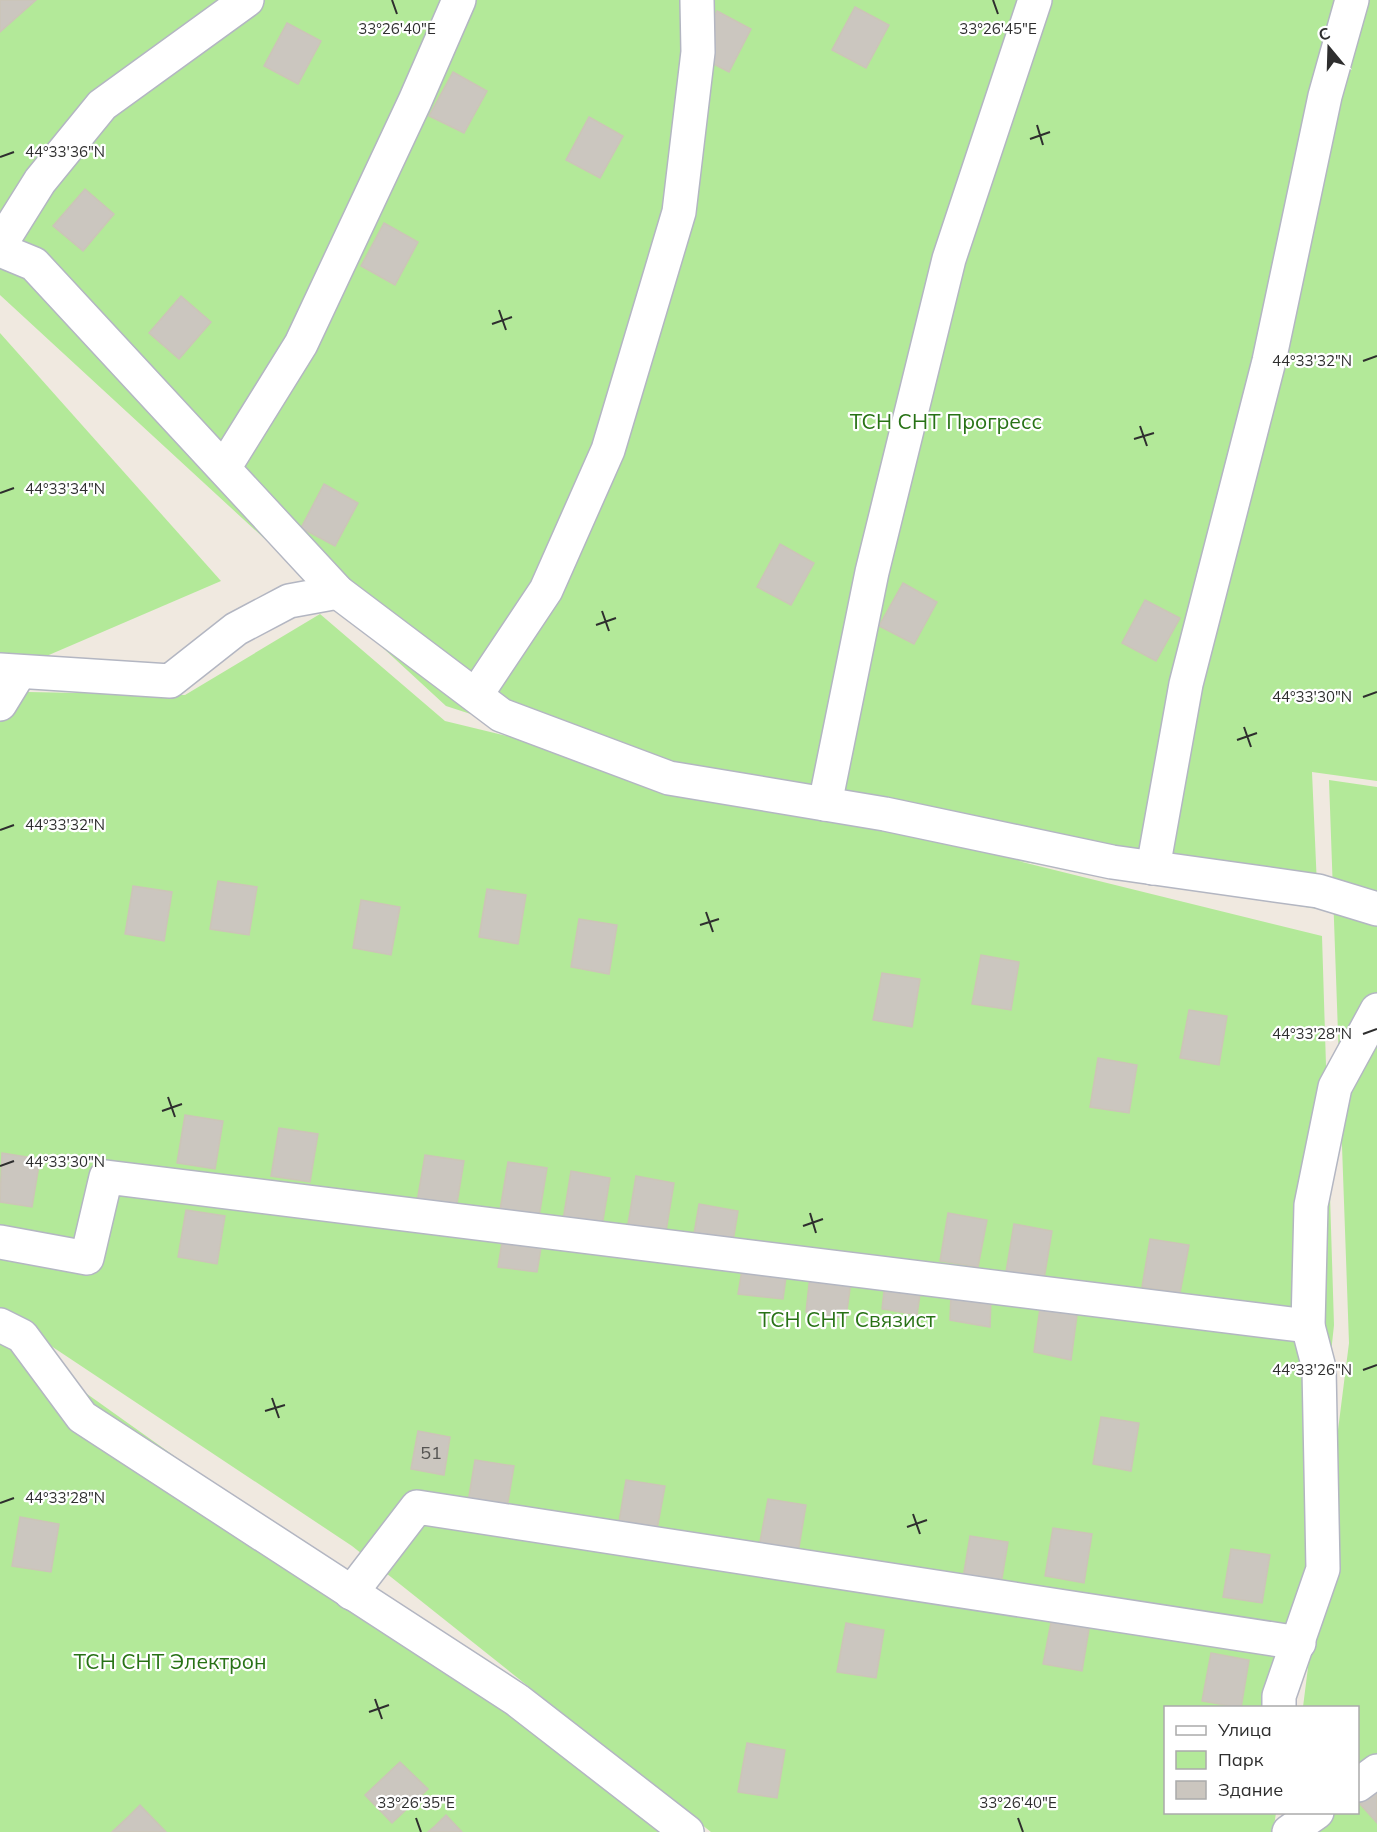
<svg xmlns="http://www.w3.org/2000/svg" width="1377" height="1832" font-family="Mulish,sans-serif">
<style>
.green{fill:#b3e999}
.building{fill:#cbc6bf;stroke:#ccc5b8;stroke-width:1.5}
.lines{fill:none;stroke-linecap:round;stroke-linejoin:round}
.minor-casing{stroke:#b3b6c2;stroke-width:36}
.minor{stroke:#fff;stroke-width:33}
.ticks{fill:none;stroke:#2e2e2e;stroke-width:2}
.labels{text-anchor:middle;stroke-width:4.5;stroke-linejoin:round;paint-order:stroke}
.number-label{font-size:18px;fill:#555452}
.park-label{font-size:21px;fill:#287216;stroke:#fff}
.ticks-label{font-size:15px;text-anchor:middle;fill:#2e2e2e;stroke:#fff;stroke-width:4.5;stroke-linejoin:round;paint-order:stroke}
</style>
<rect width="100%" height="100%" fill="#f0e9e0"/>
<g class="green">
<path d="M0,0H1377V781L1312,772L1318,909L1018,861L1322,936L1334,1325L1293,1707L1166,1708V1812L1276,1813L1273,1832H711L352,1546L0,1312V701L28,692L185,695L320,614L445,721L631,766L446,706L0,295Z"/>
<path d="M0,333L221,581L0,676Z"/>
<path d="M1329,780L1377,787V1832H1285L1288,1813L1358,1812V1708L1303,1707L1349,1343Z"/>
<path d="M0,1332L517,1700L684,1832H0Z"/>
</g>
<g class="building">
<path d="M0,0H36L0,32Z"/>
<path d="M855,7L889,25L866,68L832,50Z"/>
<path d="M717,11L751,29L729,72L694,54Z"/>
<path d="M287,23L321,41L298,84L264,66Z"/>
<path d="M453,72L487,91L464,133L429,116Z"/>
<path d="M589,117L623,136L600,178L566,160Z"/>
<path d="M85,189L114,214L83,251L53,226Z"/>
<path d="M384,223L418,242L395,285L361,266Z"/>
<path d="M181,296L211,322L179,359L149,333Z"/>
<path d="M324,484L358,503L335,546L301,528Z"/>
<path d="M780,544L814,563L791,605L757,587Z"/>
<path d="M903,583L937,602L914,644L879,626Z"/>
<path d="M1145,600L1180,618L1156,661L1122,643Z"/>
<path d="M218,881L257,887L249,935L210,929Z"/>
<path d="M133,886L172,892L164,941L125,934Z"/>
<path d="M487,889L526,895L518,944L479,937Z"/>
<path d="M361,900L400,907L391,955L353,948Z"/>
<path d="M579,919L617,925L609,974L571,967Z"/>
<path d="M981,955L1019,962L1011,1010L972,1004Z"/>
<path d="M882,973L920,979L912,1027L873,1020Z"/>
<path d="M1189,1010L1227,1016L1219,1065L1180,1058Z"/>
<path d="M1098,1058L1137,1065L1129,1113L1090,1107Z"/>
<path d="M185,1115L223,1121L215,1169L177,1163Z"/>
<path d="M279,1128L318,1134L310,1182L271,1176Z"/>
<path d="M2,1153L40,1159L32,1207L0,1202Z"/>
<path d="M425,1155L464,1161L456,1209L417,1202Z"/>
<path d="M508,1162L547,1168L539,1217L500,1210Z"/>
<path d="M571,1171L610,1178L602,1226L563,1220Z"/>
<path d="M636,1176L674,1183L666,1231L628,1224Z"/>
<path d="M699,1204L738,1211L730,1259L691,1252Z"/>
<path d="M186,1210L225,1216L217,1264L178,1257Z"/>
<path d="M948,1213L987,1220L978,1267L940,1261Z"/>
<path d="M1014,1224L1052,1231L1044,1279L1006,1272Z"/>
<path d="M503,1236L542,1242L537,1272L498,1267Z"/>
<path d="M1150,1239L1189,1245L1180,1293L1142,1287Z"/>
<path d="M743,1264L787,1270L783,1299L738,1294Z"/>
<path d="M810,1275L851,1281L846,1318L806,1312Z"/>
<path d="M885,1283L921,1288L917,1315L882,1309Z"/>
<path d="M951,1293L991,1298L990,1327L950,1320Z"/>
<path d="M1040,1308L1077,1315L1071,1360L1034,1352Z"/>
<path d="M1101,1417L1139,1423L1131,1471L1093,1464Z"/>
<path d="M418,1431L450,1437L444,1475L411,1469Z"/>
<path d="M475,1460L514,1466L506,1514L467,1508Z"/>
<path d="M626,1480L665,1486L656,1535L618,1528Z"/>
<path d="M768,1499L806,1505L798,1553L759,1547Z"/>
<path d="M20,1517L59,1524L51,1572L12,1566Z"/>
<path d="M1053,1528L1092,1534L1084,1583L1045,1576Z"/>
<path d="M970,1536L1008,1542L1000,1590L962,1584Z"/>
<path d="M1231,1549L1270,1555L1262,1603L1223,1597Z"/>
<path d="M1052,1617L1090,1623L1082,1671L1043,1664Z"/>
<path d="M846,1623L884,1630L876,1678L837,1672Z"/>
<path d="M1211,1653L1249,1660L1241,1708L1202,1701Z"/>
<path d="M747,1743L785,1750L777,1798L738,1792Z"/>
<path d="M400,1762L428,1789L392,1823L365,1795Z"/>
<path d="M1377,1788V1823L1360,1804Z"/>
<path d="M140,1805L166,1832H112L129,1816Z"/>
<path d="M446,1815L462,1832H428L435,1826Z"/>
</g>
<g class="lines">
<g class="minor-casing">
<g id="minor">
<path d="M0,245L40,181L102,105L247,0"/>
<path d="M0,250L34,264L338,592L501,715L669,778L885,814L1112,862L1318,891L1377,909"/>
<path d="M224,468L301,344L415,101L459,0"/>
<path d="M0,670L170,681L236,629L289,601L338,592"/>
<path d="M476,695L546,590L608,450L679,212L698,52L697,0"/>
<path d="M0,704L19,673"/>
<path d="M825,804L872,572L949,259L1035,0"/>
<path d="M1153,868L1186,684L1269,361L1325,96L1352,0"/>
<path d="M0,1242L87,1258L106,1177L1308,1326"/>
<path d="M0,1325L22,1336L82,1417L517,1700L687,1832"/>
<path d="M351,1593L417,1507L1299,1643"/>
<path d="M1279,1708V1696L1323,1569L1319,1368L1308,1326L1311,1205L1335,1087L1377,1010"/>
<path d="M1358,1785L1377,1771"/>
<path d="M1289,1832L1317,1812"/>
</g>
</g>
<use href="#minor" class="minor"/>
</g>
<path class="ticks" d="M392,0L397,14M993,0L998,14M1037,125L1043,145M1030,139L1050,132M0,157L14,152M499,310L506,330M492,324L512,317M1363,361L1377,356M1140,426L1147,446M1134,439L1154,433M0,493L14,488M602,611L609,631M596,625L616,618M1363,697L1377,692M1244,727L1251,747M1237,740L1257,733M0,830L14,825M706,912L713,932M700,925L719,919M1363,1034L1377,1029M168,1097L175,1117M162,1111L182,1104M0,1166L14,1161M810,1213L816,1233M803,1226L823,1219M1363,1370L1377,1365M272,1398L279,1418M265,1411L285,1405M0,1503L14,1498M913,1514L920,1534M907,1527L927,1520M375,1699L382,1719M369,1712L389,1705M416,1818L421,1832M1018,1818L1023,1832"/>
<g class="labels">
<g class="number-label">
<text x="431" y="1459">51</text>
</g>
<g class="park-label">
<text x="946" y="429">ТСН СНТ Прогресс</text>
<text x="847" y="1327">ТСН СНТ Связист</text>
<text x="170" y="1669">ТСН СНТ Электрон</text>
</g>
</g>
<g class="ticks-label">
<text x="397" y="34">33°26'40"E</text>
<text x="998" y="34">33°26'45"E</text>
<text x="65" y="157">44°33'36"N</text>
<text x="1312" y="366">44°33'32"N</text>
<text x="65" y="494">44°33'34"N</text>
<text x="1312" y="702">44°33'30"N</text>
<text x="65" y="830">44°33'32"N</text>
<text x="1312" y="1039">44°33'28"N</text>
<text x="65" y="1167">44°33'30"N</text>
<text x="1312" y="1375">44°33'26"N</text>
<text x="65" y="1503">44°33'28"N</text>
<text x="416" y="1808">33°26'35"E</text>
<text x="1018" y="1808">33°26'40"E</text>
</g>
<rect x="1164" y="1706" width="195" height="108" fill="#ffffff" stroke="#ababab" stroke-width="1.5"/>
<rect x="1176" y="1726" width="30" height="9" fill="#ffffff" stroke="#ababab" stroke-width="1.5"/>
<text x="1218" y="1736" font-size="18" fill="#2e2e2e">Улица</text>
<rect x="1176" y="1751" width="30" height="18" fill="#b3e999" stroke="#ababab" stroke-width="1.5"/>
<text x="1218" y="1766" font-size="18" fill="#2e2e2e">Парк</text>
<rect x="1176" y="1781" width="30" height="18" fill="#cbc6bf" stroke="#ababab" stroke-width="1.5"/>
<text x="1218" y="1796" font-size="18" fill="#2e2e2e">Здание</text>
<g transform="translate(1329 48) rotate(341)" stroke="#ffffff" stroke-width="4.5" paint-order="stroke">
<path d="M0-4.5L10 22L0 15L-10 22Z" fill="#2e2e2e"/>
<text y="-9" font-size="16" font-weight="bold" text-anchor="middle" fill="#2e2e2e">С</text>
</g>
</svg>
